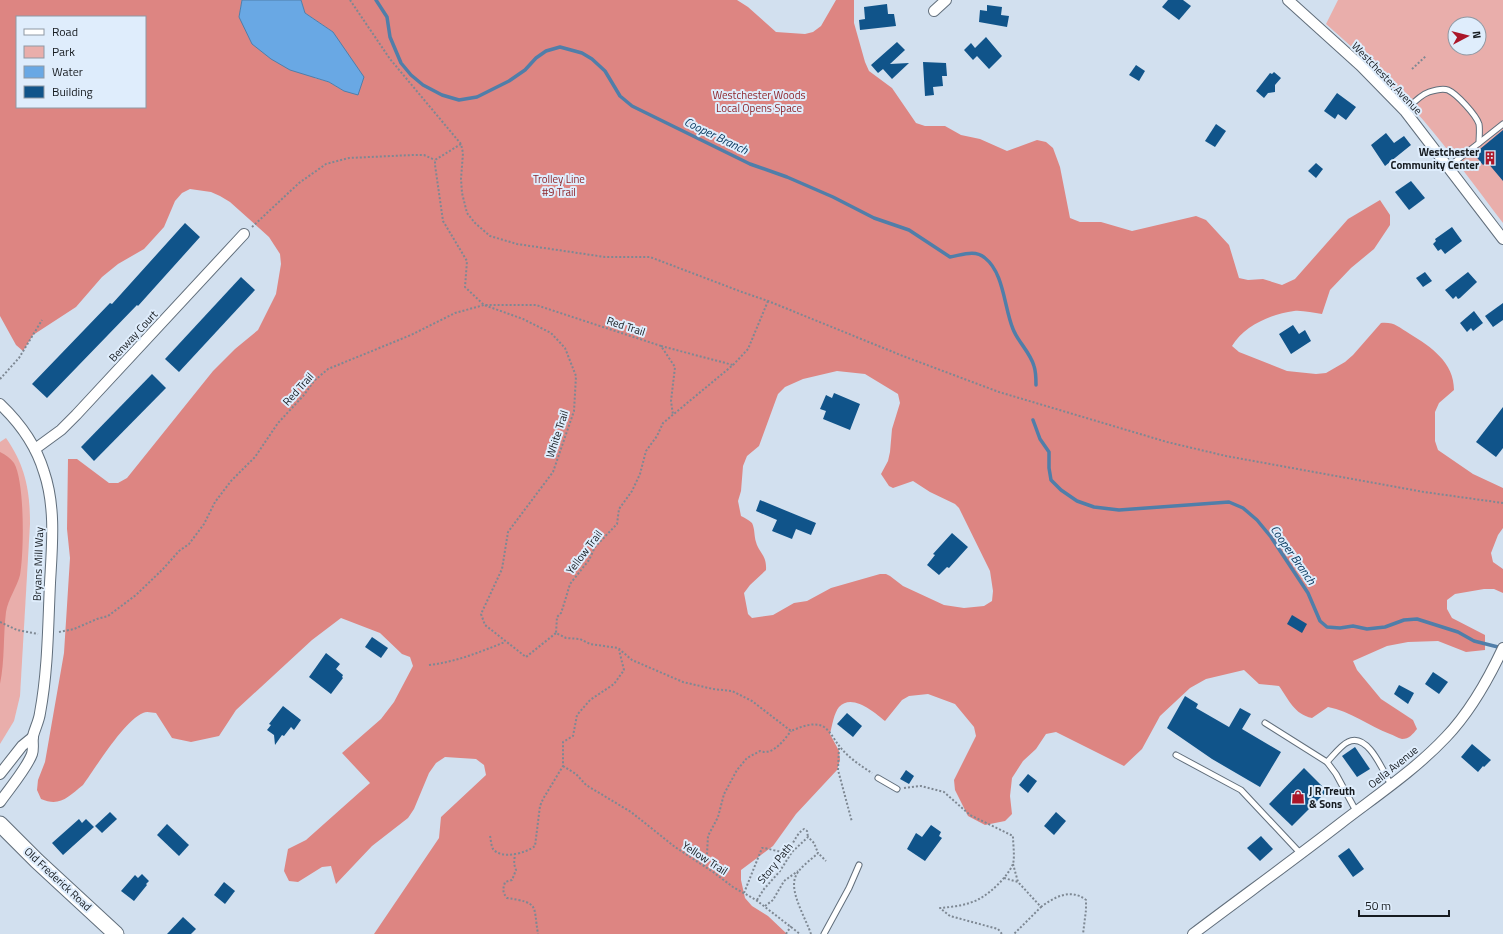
<svg xmlns="http://www.w3.org/2000/svg" width="1503" height="934" font-family="'Titillium Web',sans-serif">
<style>
.green{fill:#e9aeab;fill-rule:evenodd}
.forest{fill:#dd8582;fill-rule:evenodd}
.water{fill:#69a8e4;stroke:#507ea9}
.lines{fill:none;stroke-linecap:round;stroke-linejoin:round}
.stream{stroke:#507ea9;stroke-width:3.5}
.building{fill:#10548a}
.lane-casing{stroke:#616e7b;stroke-width:7}
.street-casing{stroke:#616e7b;stroke-width:12}
.secondary-casing{stroke:#616e7b;stroke-width:17}
.path{stroke:#7e8893;stroke-width:2;stroke-dasharray:2 2;stroke-linecap:butt}
.lane{stroke:#fff;stroke-width:5}
.street{stroke:#fff;stroke-width:10}
.secondary{stroke:#fff;stroke-width:15}
.labels{text-anchor:middle;stroke-width:4;stroke-linejoin:round;paint-order:stroke}
.street-label{font-size:11px;fill:#161b20;stroke:#dfedfc}
.park-label{font-size:11px;fill:#8e262c;stroke:#dfedfc}
.poi-label{font-size:11px;font-weight:bold;fill:#161b20;stroke:#dfedfc;text-anchor:end}
.water-label{font-size:12px;font-style:italic;fill:#05365c;stroke:#dfedfc}
</style>
<rect width="100%" height="100%" fill="#d2e0ef"/>
<g class="green">
<path d="M1338,0H1503V223C1477,189 1452,154 1424,121C1394,87 1362,55 1326,24ZM1455,24H1479V48H1455Z"/>
<path d="M6,438C25,465 30,490 30,524L20,696L14,721L0,744V442Z"/>
</g>
<g class="forest">
<path d="M0,0H242L239,17L315,78L329,82L344,91L333,32L305,13L301,0H737L748,7L776,32L805,34L813,32L821,26L836,0H854V23L865,62L869,71L892,88L916,123L925,126H945L961,135L980,139L1007,151L1037,140L1046,142L1053,148L1060,167L1070,218L1080,222H1101L1132,231L1196,216L1206,220L1229,245L1239,278L1248,280L1263,279L1282,285L1295,279L1348,219L1380,200L1390,215V225L1374,249L1351,268L1330,290L1322,314C1313,313 1302,310 1294,311C1271,314 1244,326 1232,346L1239,352L1287,371L1316,374L1326,373L1345,362L1353,355L1381,323C1395,322 1398,327 1410,334C1431,347 1454,362 1454,390L1439,403L1435,412V441L1438,450L1473,474L1503,488V528L1498,535L1491,553L1493,562L1503,569V593L1494,589H1484L1455,594L1447,600V609L1452,618L1485,635V650L1466,652L1438,641L1408,642L1387,646L1353,661L1357,670L1381,699L1413,720L1417,729C1413,734 1409,739 1402,739C1398,738 1393,735 1390,734C1369,726 1350,711 1328,707L1312,718C1294,714 1289,700 1279,686L1259,684L1244,670L1206,679L1190,688L1160,716L1142,749L1124,766L1056,732L1046,734L1036,749L1023,761L1012,778L1010,796L1012,814L1005,821L985,825L968,816L955,790L954,780L976,736L974,727L955,704L928,694L909,696L902,700L885,721C874,712 852,693 839,707C834,713 832,726 830,734L839,751L840,760L837,770L796,814L773,846L741,870V880L745,898L752,906L768,916L787,934H374L439,838L441,817L486,775L484,765L476,759L445,757L436,763L429,773L414,809L408,818L372,846L336,884L331,866L322,867L298,882L289,881L284,871L288,849L306,840L370,783L342,753L381,719L394,702L413,666L410,657L402,654L380,633L341,618L312,640L236,710L219,736L191,742L172,738L156,713C152,713 147,711 143,713C124,721 96,767 83,785C68,797 60,807 41,799L37,790L38,780L45,762L64,653L70,558L67,529L68,459H77L109,483H118L127,478L213,371L235,349L258,330L276,294L281,264L280,254L269,237L230,202L220,196L211,192L190,189L182,193L175,201L164,227L144,249L118,264L102,277L76,307L33,335L23,351L16,345L0,316ZM17,17H145V107H17ZM837,371L865,374L898,394L900,403L892,429L890,452L888,461L881,474L889,486L893,488L913,481L930,492L955,504L959,508L990,571L993,591L992,601L984,606L964,608L944,605L903,586L890,576L886,574H880L831,588L807,601L794,603L773,615L752,618L748,614L744,593L750,585L766,570C767,555 759,553 756,542C754,536 755,529 752,523C749,520 745,518 741,516L738,501L741,491L743,466L747,456L759,446L778,394L785,387L803,379Z"/>
<path d="M0,452C6,455 10,458 14,463C25,482 24,553 20,575C17,587 8,599 6,612C3,636 5,660 0,684Z"/>
</g>
<path class="water" d="M242,0H301L305,13L333,32L364,77L358,95L344,91L329,82L290,70L271,59L252,44L239,17Z"/>
<g class="lines">
<g class="stream">
<path d="M376,0L387,17L390,37L401,63L411,75L423,85L442,95L459,100L477,97L509,81L525,70L536,58L546,51L560,47L582,53L592,59L605,71L620,96L632,106L750,164L787,177L833,197L874,218L909,230L950,257C962,255 975,249 985,258C1004,273 1004,307 1013,329C1018,342 1030,352 1034,366C1036,372 1036,379 1036,385"/>
<path d="M1033,420L1040,439L1049,452V468L1051,480L1061,490L1077,501L1094,507L1119,510L1229,502L1243,508L1257,520L1271,537L1308,593L1320,621L1327,627L1340,628L1353,626L1367,629L1385,627L1404,620L1417,619L1458,632L1474,641L1502,648"/>
</g>
</g>
<g class="building">
<path d="M1168,0H1183L1191,6L1179,20L1162,7Z"/>
<path d="M887,4L888,14H894L896,26L860,30L859,20L865,19L864,7Z"/>
<path d="M987,5L1002,7L1001,15L1009,16L1007,27L979,22L980,10L987,11Z"/>
<path d="M986,37L1002,56L989,69L977,56L973,60L964,50L971,43L975,48Z"/>
<path d="M897,42L905,50L890,64L909,63L892,79L883,69L878,73L871,65Z"/>
<path d="M923,62L946,63L947,76H942L943,86L933,87L934,95L925,96Z"/>
<path d="M1136,65L1145,71L1139,81L1129,75Z"/>
<path d="M1274,72L1281,78L1275,85V92L1268,93L1264,98L1256,91L1270,73L1272,74Z"/>
<path d="M1337,93L1356,107L1346,120L1338,114L1335,119L1324,111Z"/>
<path d="M1216,124L1226,131L1215,147L1205,141Z"/>
<path d="M1503,130V181L1487,162L1483,165L1474,154Z"/>
<path d="M1386,133L1394,143L1404,136L1411,145L1385,166L1371,145Z"/>
<path d="M1316,163L1323,169L1316,178L1308,171Z"/>
<path d="M1411,181L1425,198L1409,210L1395,192Z"/>
<path d="M185,223L200,237L138,306L137,305L47,398L32,384L110,303L112,304Z"/>
<path d="M1452,227L1462,241L1445,254L1441,249L1438,251L1433,244L1436,241L1435,239Z"/>
<path d="M1425,272L1432,281L1423,287L1416,278Z"/>
<path d="M1468,272L1477,282L1460,298L1458,299L1456,296L1453,299L1445,290Z"/>
<path d="M241,277L255,290L179,372L165,359Z"/>
<path d="M1503,303V320L1493,327L1485,316Z"/>
<path d="M1474,311L1483,323L1473,331L1471,328L1467,332L1460,323Z"/>
<path d="M1293,325L1299,334L1305,330L1311,341L1291,354L1279,334Z"/>
<path d="M152,374L166,388L94,461L81,447Z"/>
<path d="M834,393L860,404L850,430L823,419L826,411L820,409L826,395L832,398Z"/>
<path d="M1503,407V448L1496,457L1476,442Z"/>
<path d="M760,500L816,523L811,535L796,529L792,539L772,531L777,520L756,511Z"/>
<path d="M952,533L968,547L949,568L947,567L939,575L927,565L935,555L933,554Z"/>
<path d="M1292,615L1307,624L1302,633L1287,624Z"/>
<path d="M372,637L388,648L381,658L365,647Z"/>
<path d="M326,653L340,664L336,669L343,675L342,677L343,678L331,694L309,677Z"/>
<path d="M1433,672L1448,682L1439,694L1425,684Z"/>
<path d="M1399,685L1414,693L1408,704L1394,694Z"/>
<path d="M1185,696L1198,704L1196,708L1229,727L1240,708L1251,714L1242,729L1281,752L1260,787L1212,759L1167,728Z"/>
<path d="M283,706L301,720L294,730L291,727L284,736L282,735L275,745L274,735L267,730L271,725L269,724Z"/>
<path d="M847,713L862,726L853,737L837,724Z"/>
<path d="M1472,744L1491,760L1484,767L1483,766L1478,772L1461,757Z"/>
<path d="M1355,747L1370,769L1357,777L1342,756Z"/>
<path d="M1304,768L1327,791L1292,826L1269,804Z"/>
<path d="M906,770L914,776L909,784L900,779Z"/>
<path d="M1028,774L1037,781L1028,793L1019,785Z"/>
<path d="M110,812L117,819L102,833L95,826Z"/>
<path d="M1056,812L1066,821L1054,835L1044,826Z"/>
<path d="M79,819L82,823L86,819L94,827L63,855L52,843Z"/>
<path d="M167,824L189,845L179,856L157,835Z"/>
<path d="M931,825L941,832L939,836L942,838L925,861L907,849L916,833L922,837Z"/>
<path d="M1261,836L1273,849L1260,861L1247,848Z"/>
<path d="M1349,848L1364,869L1353,877L1338,856Z"/>
<path d="M142,874L149,881L146,884L147,885L134,901L121,891L135,875L138,878Z"/>
<path d="M224,882L235,891L225,904L214,895Z"/>
<path d="M183,917L196,929L191,934H167Z"/>
</g>
<g class="lines">
<g class="lane-casing">
<g id="lane">
<path d="M1405,111C1412,104 1420,95 1429,92C1435,90 1443,88 1448,90C1457,94 1476,115 1479,124C1480,130 1479,137 1479,143L1448,167"/>
<path d="M1479,143L1503,124"/>
<path d="M1265,723L1327,762L1336,774L1356,811"/>
<path d="M1176,755L1241,790L1301,854"/>
<path d="M1327,762C1332,757 1341,745 1348,742C1368,732 1383,771 1391,785"/>
<path d="M878,778L897,789"/>
<path d="M824,934L849,888L859,865"/>
</g>
</g>
<g class="street-casing">
<g id="street">
<path d="M1288,0L1361,66L1405,111L1503,239"/>
<path d="M934,11L946,0"/>
<path d="M0,404C20,423 36,445 44,472C56,507 52,547 50,583C48,626 48,670 40,713C39,721 35,728 33,736C32,742 34,748 32,754C27,768 9,789 0,802"/>
<path d="M35,449L61,430L76,415L244,234"/>
<path d="M0,774L22,746L33,737"/>
<path d="M1193,934C1242,897 1292,861 1341,823C1376,796 1415,770 1446,737C1470,712 1488,680 1503,648"/>
</g>
</g>
<g class="secondary-casing">
<path id="secondary" d="M0,824L37,861L116,934"/>
</g>
<g class="path">
<path d="M350,0L390,59L461,144L463,153L461,179L462,193L467,213L475,223L490,236L517,244L605,257H650L742,292L768,301L903,356L999,392L1167,442L1226,456L1424,492L1503,503"/>
<path d="M1412,69L1426,56"/>
<path d="M461,144L435,160V165L443,221L467,261L465,287L484,305L523,319L551,333L565,348L576,376L574,411L553,472L508,532L502,569L481,614L485,625L526,657L556,633"/>
<path d="M252,227L299,183L326,164L349,158L413,155H424L435,160"/>
<path d="M768,301L748,349L733,365L663,423L657,436L646,451L640,474L632,491L619,509L617,524L595,547L589,560L570,584L564,604L561,613L557,617L556,633L566,638L580,639L590,644L618,648L632,660L683,682L713,689L732,691L752,701L791,731C801,727 814,721 824,727C831,732 835,741 840,747C849,758 861,766 872,773"/>
<path d="M661,346L733,365"/>
<path d="M0,379L19,358L42,320"/>
<path d="M0,622L17,630L38,634"/>
<path d="M59,632L74,629L97,619L108,616L136,595L163,569L179,551L189,544L204,524L215,502L231,481L255,457L278,423L304,395L314,381L328,369L411,335L455,313L484,305H536L661,346L675,367L671,401L673,415"/>
<path d="M429,665C456,662 480,652 505,642"/>
<path d="M839,748L838,770L852,822"/>
<path d="M563,766L576,774L586,785L631,812L675,847L713,872L733,887L756,900L800,934"/>
<path d="M904,788L921,786L944,792L970,815L1013,836C1013,845 1015,856 1013,864C1008,876 991,893 979,899C968,905 953,907 940,908L950,916L998,929L1002,934"/>
<path d="M490,836C491,840 491,845 493,849C502,860 526,853 535,846L540,806L543,799L563,766V742L573,736L577,715L590,700L614,684L624,670L619,650"/>
<path d="M515,853L514,864L516,870L512,880L505,882C503,889 502,892 507,898C540,903 533,905 538,934"/>
<path d="M1013,864L1018,882"/>
<path d="M704,866L707,854L708,836L718,817L724,794L737,770L747,758L760,751C773,756 784,740 791,731"/>
<path d="M1004,878L1018,882L1041,907L1014,934"/>
<path d="M744,893L762,848C769,848 779,853 785,851C792,850 795,834 804,829L807,831L808,837"/>
<path d="M757,900L764,889L780,871L792,852L808,837L814,843L818,853"/>
<path d="M765,906L773,900L784,881L798,871"/>
<path d="M1041,907C1054,897 1071,888 1086,900V910L1083,934"/>
<path d="M786,934L791,926"/>
<path d="M811,934C806,919 790,893 795,878C798,868 811,860 818,853L826,861"/>
</g>
<use href="#lane" class="lane"/>
<use href="#street" class="street"/>
<use href="#secondary" class="secondary"/>
</g>
<defs>
<g id="building-bare" transform="scale(1.08)"><path d="M-4-6H4V6H1V3H-1V6H-4ZM-2.5-4.3h1.7v1.8h-1.7ZM.8-4.3h1.7v1.8H.8ZM-2.5-1h1.7V.8h-1.7ZM.8-1h1.7V.8H.8Z" fill="#ab1629" stroke="#dfedfc" stroke-width="2.5" paint-order="stroke"/></g>
<g id="shop-bare" transform="scale(1.08)"><path d="M-5-2.5h2.3a2.7 3.5 0 0 1 5.4 0H5L5.5 6h-11ZM-1.5-2.5h3a1.5 2.3 0 0 0-3 0Z" fill="#ab1629" stroke="#dfedfc" stroke-width="2.5" paint-order="stroke"/></g>
</defs>
<g fill-rule="evenodd">
<use href="#building-bare" x="1490" y="158"/>
<use href="#shop-bare" x="1298" y="797"/>
</g>
<g class="labels">
<g class="street-label">
<text transform="translate(1387 78) rotate(46)" y="4">Westchester Avenue</text>
<text transform="translate(626 326) rotate(18)" y="4">Red Trail</text>
<text transform="translate(133 336) rotate(-47)" y="4">Benway Court</text>
<text transform="translate(298 389) rotate(-48)" y="4">Red Trail</text>
<text transform="translate(557 434) rotate(-72)" y="4">White Trail</text>
<text transform="translate(584 552) rotate(-53)" y="4">Yellow Trail</text>
<text transform="translate(38 564) rotate(-88)" y="4">Bryans Mill Way</text>
<text transform="translate(1393 767) rotate(-39)" y="4">Oella Avenue</text>
<text transform="translate(705 858) rotate(33)" y="4">Yellow Trail</text>
<text transform="translate(775 863) rotate(-51)" y="4">Story Path</text>
<text transform="translate(58 879) rotate(43)" y="4">Old Frederick Road</text>
</g>
<g class="park-label">
<text x="759" y="99">Westchester Woods<tspan x="759" dy="13">Local Opens Space</tspan></text>
<text x="559" y="183">Trolley Line<tspan x="559" dy="13">#9 Trail</tspan></text>
</g>
<g class="poi-label">
<text x="1479" y="156">Westchester<tspan x="1479" dy="13">Community Center</tspan></text>
<text x="1309" y="795" text-anchor="start">J R Treuth<tspan x="1309" dy="13">&amp; Sons</tspan></text>
</g>
<g class="water-label">
<text transform="translate(716 136) rotate(26)" y="4">Cooper Branch</text>
<text transform="translate(1293 555) rotate(55)" y="4">Cooper Branch</text>
</g>
</g>
<rect x="16" y="16" width="130" height="92" fill="#dfedfc" stroke="#8f99a4"/>
<rect x="24" y="29" width="20" height="6" fill="#ffffff" stroke="#8f99a4"/>
<text x="52" y="36" font-size="12" fill="#161b20">Road</text>
<rect x="24" y="46" width="20" height="12" fill="#e9aeab" stroke="#8f99a4"/>
<text x="52" y="56" font-size="12" fill="#161b20">Park</text>
<rect x="24" y="66" width="20" height="12" fill="#69a8e4" stroke="#8f99a4"/>
<text x="52" y="76" font-size="12" fill="#161b20">Water</text>
<rect x="24" y="86" width="20" height="12" fill="#10548a" stroke="#8f99a4"/>
<text x="52" y="96" font-size="12" fill="#161b20">Building</text>
<g transform="translate(1467 36) rotate(83)"><circle r="19" fill="#dfedfc" stroke="#8f99a4"/>
<path d="M0-3L7 15L0 10L-7 15Z" fill="#ab1629"/>
<text y="-6" font-size="11" font-weight="bold" text-anchor="middle" fill="#161b20">N</text>
</g>
<path d="M1359 910v6h90v-6" fill="none" stroke="#161b20" stroke-width="2"/>
<text x="1365" y="910" font-size="12" fill="#161b20" stroke="#dfedfc" stroke-width="3" paint-order="stroke">50 m</text>
</svg>
